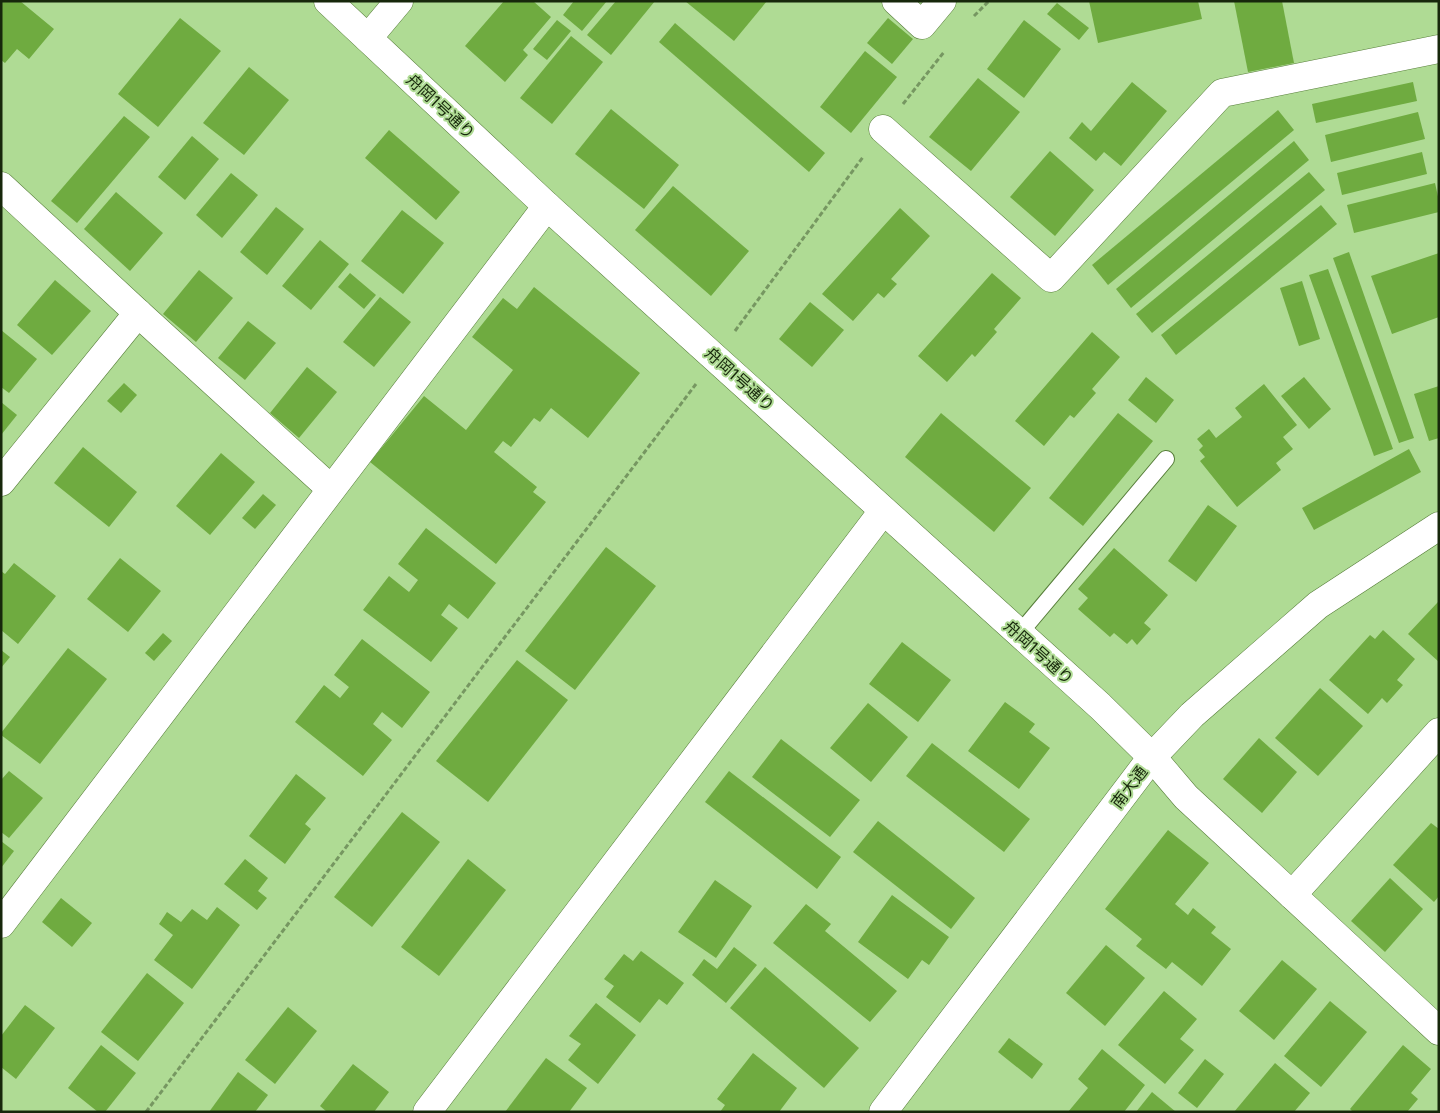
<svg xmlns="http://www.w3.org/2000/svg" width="1440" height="1113" font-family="Inter,'Noto Sans JP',sans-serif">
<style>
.building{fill:#6fab40}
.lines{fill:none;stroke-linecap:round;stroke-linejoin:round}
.lane-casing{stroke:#577e3a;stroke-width:18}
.street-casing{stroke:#577e3a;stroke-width:29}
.secondary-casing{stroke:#577e3a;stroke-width:29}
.path{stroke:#769761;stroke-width:3;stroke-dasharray:5 2.5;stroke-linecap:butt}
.lane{stroke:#fff;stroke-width:16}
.street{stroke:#fff;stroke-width:28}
.secondary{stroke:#fff;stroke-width:28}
.labels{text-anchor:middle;stroke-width:4;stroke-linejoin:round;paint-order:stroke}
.street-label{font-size:16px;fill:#17270b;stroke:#afdb94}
</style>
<rect width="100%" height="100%" fill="#afdb94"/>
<g class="building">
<path d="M1,1H20L54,29L29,59L17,49L5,63L1,60Z"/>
<path d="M504,1H533L551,17L523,50L528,55L505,82L465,46Z"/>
<path d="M574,1H607L582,31L563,15Z"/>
<path d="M616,1H655L611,55L587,35Z"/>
<path d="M685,1H767L734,41Z"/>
<path d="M1089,1H1198L1202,19L1098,43Z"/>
<path d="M1234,1H1282L1294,63L1248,72Z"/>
<path d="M1057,3L1089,28L1079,40L1047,14Z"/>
<path d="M180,18L221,51L158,127L118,94Z"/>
<path d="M888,18L913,39L892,64L867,43Z"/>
<path d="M557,20L571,31L547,60L533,49Z"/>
<path d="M1024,20L1061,49L1024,98L987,69Z"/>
<path d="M675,23L825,153L809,172L659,42Z"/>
<path d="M571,36L603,62L552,124L520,98Z"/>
<path d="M865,51L897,77L851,133L820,107Z"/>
<path d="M249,67L289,100L244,155L203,123Z"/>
<path d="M978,78L1020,112L971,171L929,137Z"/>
<path d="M1132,82L1167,111L1121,166L1104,152L1096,161L1069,138L1082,122L1091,131Z"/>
<path d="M1413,82L1417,101L1316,123L1312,104Z"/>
<path d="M611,109L679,165L644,209L575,154Z"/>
<path d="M1278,110L1294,130L1108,285L1092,265Z"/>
<path d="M1418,112L1425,139L1331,162L1325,135Z"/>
<path d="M124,116L150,137L77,223L51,201Z"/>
<path d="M389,130L460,192L436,220L365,158Z"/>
<path d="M192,136L219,159L185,200L158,177Z"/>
<path d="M1294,141L1309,160L1131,308L1116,289Z"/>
<path d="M1050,151L1094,190L1055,236L1010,197Z"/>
<path d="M1422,152L1427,174L1342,195L1337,173Z"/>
<path d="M1309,172L1325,190L1152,333L1136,314Z"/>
<path d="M231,173L258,195L222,238L196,215Z"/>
<path d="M1435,183L1439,201V212L1354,233L1347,205Z"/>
<path d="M673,186L749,251L711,296L635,230Z"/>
<path d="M116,192L163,233L130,271L84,229Z"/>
<path d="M1321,205L1337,224L1176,355L1161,335Z"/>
<path d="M276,207L304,229L267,275L240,252Z"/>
<path d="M900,208L930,236L891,279L897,284L884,298L878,293L853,321L822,294Z"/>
<path d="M402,210L444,243L403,294L361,261Z"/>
<path d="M320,240L349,264L311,310L282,286Z"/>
<path d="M1349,252L1414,438L1399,443L1333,258Z"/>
<path d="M1439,253V317L1392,334L1371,276Z"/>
<path d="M1328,269L1393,449L1374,456L1309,275Z"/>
<path d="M199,270L233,298L196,342L163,314Z"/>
<path d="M350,273L376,295L364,309L338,287Z"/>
<path d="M992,273L1021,298L994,329L997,332L975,357L972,354L947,382L918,356Z"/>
<path d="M55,280L91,311L52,355L17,325Z"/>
<path d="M1302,281L1320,339L1299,346L1280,288Z"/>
<path d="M534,287L640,373L588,438L551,408L540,422L534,418L511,447L503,441L494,452L537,487L533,492L546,502L496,564L370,462L424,396L466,430L513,370L472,337L503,298L517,309Z"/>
<path d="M380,297L411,322L374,367L343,342Z"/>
<path d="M810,302L844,330L812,367L779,339Z"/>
<path d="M248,321L276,343L245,380L218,358Z"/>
<path d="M1,330L37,359L9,393L1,387Z"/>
<path d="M1092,332L1120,357L1092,389L1096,393L1074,418L1070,415L1044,446L1015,421Z"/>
<path d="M307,367L337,392L299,438L270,413Z"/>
<path d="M1146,377L1174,400L1156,423L1128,400Z"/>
<path d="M1304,377L1331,409L1309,429L1281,396Z"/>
<path d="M124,383L137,395L121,413L107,401Z"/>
<path d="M1264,384L1297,425L1283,437L1293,449L1276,463L1281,470L1237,507L1200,461L1205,457L1199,450L1203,446L1197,439L1209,429L1216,438L1242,417L1235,408Z"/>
<path d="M1439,386V438L1429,441L1414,394Z"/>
<path d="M1,402L17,415L1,435Z"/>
<path d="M941,413L1031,488L994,532L905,457Z"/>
<path d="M1118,413L1153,441L1083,526L1049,498Z"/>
<path d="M83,447L137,492L109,527L54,483Z"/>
<path d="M1409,449L1421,472L1314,530L1302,508Z"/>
<path d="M221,453L255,482L210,535L176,506Z"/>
<path d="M263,494L276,505L255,529L242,518Z"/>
<path d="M1208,505L1237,526L1196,582L1168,561Z"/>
<path d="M426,528L496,583L468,619L449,604L441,615L458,628L431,662L363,610L389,576L409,592L418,580L398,564Z"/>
<path d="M606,547L656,586L575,690L525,651Z"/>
<path d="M1114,548L1168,595L1144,623L1151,629L1137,645L1132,639L1127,644L1114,633L1110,637L1078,609L1088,598L1078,589Z"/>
<path d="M120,558L161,591L128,632L87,599Z"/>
<path d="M14,563L56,596L18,644L1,630V571L5,574Z"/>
<path d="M1438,602L1439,603V662L1408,634Z"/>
<path d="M1383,630L1415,659L1397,680L1403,685L1387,703L1382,698L1368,714L1329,680L1370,635L1375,639Z"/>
<path d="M163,633L172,641L154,661L145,653Z"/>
<path d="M362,639L430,692L402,728L382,712L373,724L392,740L363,776L295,722L324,685L340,698L349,687L334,675Z"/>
<path d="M902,642L951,680L918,722L869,684Z"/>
<path d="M68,648L107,679L40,764L1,735V733Z"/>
<path d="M1,650L10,657L1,668Z"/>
<path d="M517,660L568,700L488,802L436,761Z"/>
<path d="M1320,688L1363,726L1318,776L1275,738Z"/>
<path d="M1005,702L1035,724L1029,732L1050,748L1019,789L968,751Z"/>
<path d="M868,703L908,737L871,782L830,748Z"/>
<path d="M1259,738L1297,772L1262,813L1223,779Z"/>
<path d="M781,739L860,800L830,837L752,777Z"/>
<path d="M932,743L1030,819L1004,852L906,776Z"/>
<path d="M9,771L43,798L9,838L1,832V780Z"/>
<path d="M729,771L841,857L817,889L705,802Z"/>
<path d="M296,774L326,798L305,824L311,829L285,864L249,836Z"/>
<path d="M402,812L440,842L372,927L334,897Z"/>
<path d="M878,821L975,898L951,929L853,852Z"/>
<path d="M1431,823L1439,829V896L1434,902L1393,865Z"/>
<path d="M1168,830L1209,863L1175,904L1188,915L1193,908L1216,927L1211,933L1231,949L1202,986L1172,962L1166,969L1136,946L1142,939L1105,909Z"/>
<path d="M1,841L14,851L1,868Z"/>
<path d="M245,859L268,878L258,891L267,898L257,910L224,884Z"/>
<path d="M468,859L506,890L439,976L401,947Z"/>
<path d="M1390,878L1423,909L1385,952L1351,921Z"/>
<path d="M715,880L752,906L716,958L678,932Z"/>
<path d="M892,895L949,937L929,965L922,960L908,979L858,942Z"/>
<path d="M61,898L92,923L72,947L42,922Z"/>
<path d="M806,904L831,924L825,931L897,991L870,1022L773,943Z"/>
<path d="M217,907L240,925L192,989L154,960L173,935L159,924L167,912L181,922L192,909L207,920Z"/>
<path d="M1106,945L1145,978L1105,1026L1066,993Z"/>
<path d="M734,947L757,965L726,1003L692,975L704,959L717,969Z"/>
<path d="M641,951L684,983L667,1005L659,999L640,1023L606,997L614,986L604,979L624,954L633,961Z"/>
<path d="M1282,960L1317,989L1274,1040L1239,1011Z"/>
<path d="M765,967L859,1048L824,1088L730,1008Z"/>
<path d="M147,973L184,1003L138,1061L101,1032Z"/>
<path d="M1164,991L1197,1019L1180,1039L1194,1050L1165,1084L1118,1045Z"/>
<path d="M1330,1001L1367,1032L1321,1087L1284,1056Z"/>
<path d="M596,1003L636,1035L598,1084L568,1060L581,1044L569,1036Z"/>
<path d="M25,1005L55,1028L16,1079L1,1067V1036Z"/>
<path d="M288,1007L317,1031L275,1084L245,1060Z"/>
<path d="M1009,1038L1043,1064L1032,1079L998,1052Z"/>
<path d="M101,1045L136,1073L105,1112H98L68,1088Z"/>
<path d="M1403,1045L1431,1069L1411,1093L1418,1099L1407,1112H1353L1350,1109Z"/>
<path d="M1102,1049L1145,1085L1124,1112H1068L1088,1088L1078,1079Z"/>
<path d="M753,1053L797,1088L779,1112H720L725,1105L717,1099Z"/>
<path d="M546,1058L587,1088L569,1112H505Z"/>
<path d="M1205,1059L1224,1074L1197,1108L1178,1093Z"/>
<path d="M1275,1063L1310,1093L1294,1112H1234Z"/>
<path d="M353,1064L389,1092L374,1112H327L320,1106Z"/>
<path d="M238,1072L268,1095L255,1112H209Z"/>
<path d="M1152,1092L1176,1112H1136Z"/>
</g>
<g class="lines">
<g class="lane-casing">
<path id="lane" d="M1019,634L1166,459"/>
</g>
<g class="street-casing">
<g id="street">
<path d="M896,1L922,25L942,1"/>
<path d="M368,38L399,1"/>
<path d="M883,129L1051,278L1222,93L1439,49"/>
<path d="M1,186L138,313L331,489"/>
<path d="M1,482L138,313"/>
<path d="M1152,757L1186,797L1439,1031"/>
<path d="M1292,895L1439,732"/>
<path d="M1,924L547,206"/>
<path d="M427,1112L883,511"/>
</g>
</g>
<g class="secondary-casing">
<g id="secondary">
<path d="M328,1L547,206L1100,706L1152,757"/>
<path d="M883,1112L1152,757L1192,715L1318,605L1439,526"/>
</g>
</g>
<g class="path">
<path d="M974,16L989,1"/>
<path d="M903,104L944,52"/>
<path d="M735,331L863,157"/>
<path d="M146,1112L696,384"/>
</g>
<use href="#lane" class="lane"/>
<use href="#street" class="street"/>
<use href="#secondary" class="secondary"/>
</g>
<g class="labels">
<g class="street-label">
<text transform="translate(441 106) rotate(43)" y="6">舟岡1号通り</text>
<text transform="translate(740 379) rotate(42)" y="6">舟岡1号通り</text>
<text transform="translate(1039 652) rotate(42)" y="6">舟岡1号通り</text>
<text transform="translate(1129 787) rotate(-53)" y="6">南大通</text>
</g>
</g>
<rect width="1440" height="1113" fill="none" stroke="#17270b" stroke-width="5"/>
</svg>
